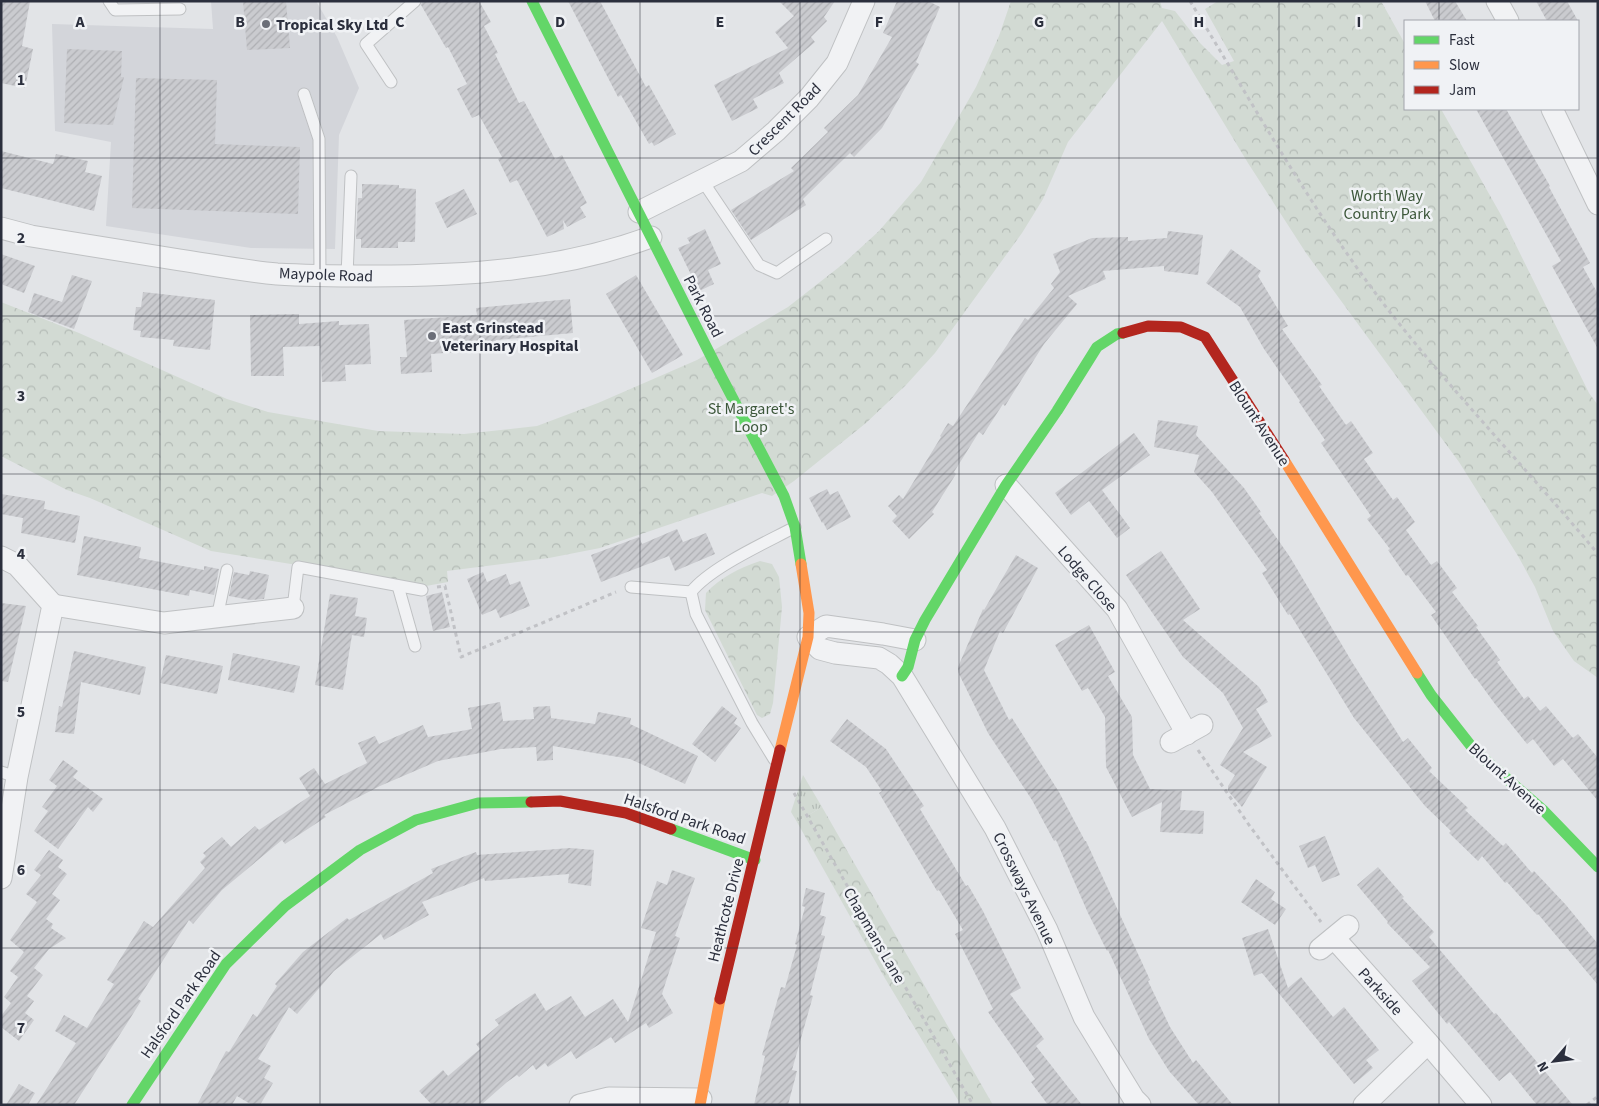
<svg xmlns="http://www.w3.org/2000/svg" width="1599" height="1106" font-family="'Source Sans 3',sans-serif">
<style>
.built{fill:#d3d5da}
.grass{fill:url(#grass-tufts)}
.forest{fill:url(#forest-crowns)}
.building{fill:url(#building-hatch)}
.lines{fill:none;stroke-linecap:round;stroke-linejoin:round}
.lane-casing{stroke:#bfc1c3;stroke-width:13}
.street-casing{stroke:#bfc1c3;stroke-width:23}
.path{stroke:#c1c2c6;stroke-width:3;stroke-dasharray:4 4;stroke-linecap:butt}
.lane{stroke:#f1f2f4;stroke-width:11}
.street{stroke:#f1f2f4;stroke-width:21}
.fast{stroke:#63d668;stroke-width:11}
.slow{stroke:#ff974d;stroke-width:11}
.jam{stroke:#b3261e;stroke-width:11}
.grid{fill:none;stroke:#2b2f3d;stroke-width:1;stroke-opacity:0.55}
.poi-dot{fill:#6b6e78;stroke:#f0f2f5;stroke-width:2}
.labels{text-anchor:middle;stroke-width:5;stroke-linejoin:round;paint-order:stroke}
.poi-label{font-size:16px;font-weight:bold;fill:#2b2f3d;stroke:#f0f2f5;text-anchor:start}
.street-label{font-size:16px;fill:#2b2f3d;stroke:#f0f2f5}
.park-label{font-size:16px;fill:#3c573a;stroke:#f0f2f5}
.grid-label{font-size:16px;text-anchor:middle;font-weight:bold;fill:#2b2f3d;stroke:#f0f2f5;stroke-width:5;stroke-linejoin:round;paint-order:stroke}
</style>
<defs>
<pattern id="grass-tufts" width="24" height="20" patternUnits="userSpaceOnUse" patternTransform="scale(1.25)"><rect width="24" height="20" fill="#d2dad3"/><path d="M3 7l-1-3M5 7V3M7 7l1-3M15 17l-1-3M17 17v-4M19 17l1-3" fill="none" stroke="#b4bbb6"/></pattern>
<pattern id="forest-crowns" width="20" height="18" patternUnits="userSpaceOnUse" patternTransform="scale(1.25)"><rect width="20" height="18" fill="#d2dad3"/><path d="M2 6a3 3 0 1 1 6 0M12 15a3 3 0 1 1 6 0" fill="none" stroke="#b4bbb6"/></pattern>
<pattern id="building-hatch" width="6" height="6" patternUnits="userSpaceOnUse" patternTransform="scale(1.25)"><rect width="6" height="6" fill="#cacbcf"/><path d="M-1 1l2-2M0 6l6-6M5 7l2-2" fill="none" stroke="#aeafb3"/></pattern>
</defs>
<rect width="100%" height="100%" fill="#e2e4e7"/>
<path class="built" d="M211,1H316L337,37L359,88L339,135L335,249L251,248L106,226L111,142L55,131L52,24L213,29Z"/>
<path class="grass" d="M803,775L822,807L797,822L791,812Z"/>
<g class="forest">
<path d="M1011,1H1160L1162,8L1175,11L1200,43L1222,65L1234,61L1205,9L1218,1H1381L1405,44V109H1441L1501,215L1589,393L1598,405V678L1574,661L1553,631L1535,587L1518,556L1459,462L1306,253L1248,163L1162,21L1068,142L1043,199L1022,233L935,353L906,385L866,423L794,481L772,496L762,493L600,548L549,558L447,571L448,582L426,586L211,551L90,498L67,490L1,456V302L79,333L227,399L268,412L378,431L464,434L537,426L598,403L697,360L788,307L843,264L879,231L921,182L976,87L999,36Z"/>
<path d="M760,561L772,564L779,577L782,607L773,703L770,714L762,718L757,715L705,610L706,593C721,577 739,568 760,561Z"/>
<path d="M822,807L993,1105H961L883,975L797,822Z"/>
</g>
<g class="building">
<path d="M1,1H30L22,46L33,49L25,88L1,83Z"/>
<path d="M243,1H286L290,48L247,50Z"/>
<path d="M422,1H479L491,22L484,26L498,53L495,54L519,103L524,101L555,159L562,155L587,203L580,207L586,217L567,227L563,220L564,229L547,237L517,180L510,183L498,159L502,157L479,115L472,118L457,89L467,84L448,47L446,48L421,5Z"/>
<path d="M568,1H600L646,87L649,85L676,134L654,146L652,142L649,144L621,95L618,97Z"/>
<path d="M779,1H835L824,17L827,21L811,37L815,42L779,73L784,83L753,99L758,108L732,121L714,85L788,48L775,32L794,16Z"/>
<path d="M897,1H928L940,7L916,62L919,64L882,128L854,157L850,153L803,199L806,205L751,240L731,210L794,171L791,168L828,132L824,128L858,95L892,37L883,33Z"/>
<path d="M1425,1H1455L1467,21H1435Z"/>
<path d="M1536,1H1567L1578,21H1547Z"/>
<path d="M67,49L122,51L121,77H124L113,125L64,123Z"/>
<path d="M136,78L217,80L215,144L300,147L298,214L132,208Z"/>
<path d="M1476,109H1506L1550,186L1549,187L1590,263L1583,267L1598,294V349L1552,266L1561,261Z"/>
<path d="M1,151L53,164L56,154L88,161L85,172L102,176L94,211L1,188Z"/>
<path d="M362,184L399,185V188L416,189L415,242H398V248H361V239H356L358,198H362Z"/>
<path d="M464,189L477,214L447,228L435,203Z"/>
<path d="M705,229L721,264L708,270L714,284L699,291L678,248L690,243L687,238Z"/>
<path d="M1168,231L1203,235L1198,275L1164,271V266L1103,271L1106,279L1068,296L1077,304L1044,344L1005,406L1003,404L983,435L979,432L954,472L956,474L932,512L934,514L909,539L892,521L897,516L888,506L899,495L903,499L941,437L940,436L948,423L953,426L1025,318L1028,320L1054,288L1051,284L1060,272L1053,254L1092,238L1128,237V241L1167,238Z"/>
<path d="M1231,249L1261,271L1258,276L1288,326L1282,329L1322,385L1319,386L1346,425L1351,421L1373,453L1364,459L1393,500L1397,497L1415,522L1406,530L1431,565L1437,561L1457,588L1452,592L1478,626L1476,627L1500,660L1497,662L1524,699L1528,696L1540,711L1546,706L1573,738L1578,734L1598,758V801L1563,759L1554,766L1533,739L1527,744L1495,704L1476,678L1475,679L1431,615L1436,612L1408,575L1406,576L1388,550L1390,549L1367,519L1371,516L1321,443L1325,440L1299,402L1300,401L1264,349L1240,307L1206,283Z"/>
<path d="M1,254L35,266L24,293L1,284Z"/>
<path d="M72,275L92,281L74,329L28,312L34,293L62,302Z"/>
<path d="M636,275L683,355L652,373L606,294Z"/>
<path d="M143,292L215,300L210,350L173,346L174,340L140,337L141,331L133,330L136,307H141Z"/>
<path d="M570,299L573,333L496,340L497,349L431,354L432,372L401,374L400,357H407L404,320L477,315L476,308Z"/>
<path d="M299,314V324L339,321V325L369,324L371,364L345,365L346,381L322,382L320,346L283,347L284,376H251L250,315Z"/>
<path d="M1158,420L1198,426L1196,435L1244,488L1261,512L1259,513L1290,557L1352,662L1403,742L1408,738L1432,768L1429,771L1468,808L1465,810L1503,846L1506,843L1532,873L1534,871L1566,905L1598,944V985L1538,914L1537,915L1507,882L1505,883L1482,856L1478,861L1449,833L1451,831L1425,806L1354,718L1290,614L1288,615L1262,573L1267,570L1212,492L1194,472L1199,455L1154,447Z"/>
<path d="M1134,433L1150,455L1102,490L1130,528L1117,538L1089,501L1071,515L1055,493Z"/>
<path d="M827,489L830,495L838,491L851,517L827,530L823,522L822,523L809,498Z"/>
<path d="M1,494L45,501L44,509L80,516L75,543L21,533L23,518L1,514Z"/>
<path d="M677,529L683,542L706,533L715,554L675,571L669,556L601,582L591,555L639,537L642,544Z"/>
<path d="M84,536L141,547L139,558L204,570V566L219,569L214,595L190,590L189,596L77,575Z"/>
<path d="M1161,551L1200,609L1183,620L1259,687L1268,702L1256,709L1272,736L1243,752L1267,767L1242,807L1228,791V786L1235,775L1220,765L1243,728L1223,693L1183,657L1126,575Z"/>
<path d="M1016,555L1038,568L1003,633L1000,631L984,670L1009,720L1012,718L1059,792L1085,841H1086L1150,980L1148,981L1170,1027L1193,1063L1196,1060L1233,1105H1199L1169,1071L1149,1039L1108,950L1107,951L1088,913L1056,840L1054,841L1032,800L988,733L958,672V667L983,609L984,610Z"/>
<path d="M250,571L269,575L264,599L250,600L229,596L234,572L249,575Z"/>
<path d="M483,572L487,582L506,574L510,585L520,581L530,606L500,618L496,609L482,615L467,579Z"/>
<path d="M442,592L450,627L433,631L426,596Z"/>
<path d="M330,594L358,598L355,616L367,618L364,637L352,635L343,690L315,685Z"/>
<path d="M1,603L26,606L8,682L1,681Z"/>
<path d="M1089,625L1115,672L1108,676L1132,717L1133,755L1150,789L1182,791L1180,810L1204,811L1203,834L1160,832L1162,802L1132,817L1106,767L1105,717L1088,688L1082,691L1055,645Z"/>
<path d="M74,651L146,667L140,695L81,682L74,734L55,732L59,706L62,707Z"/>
<path d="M233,653L300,666L294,693L228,680Z"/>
<path d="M166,655L223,666L217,694L160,683Z"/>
<path d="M500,702L503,721L534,719L533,707L550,706L551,718L595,724L598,712L631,718L630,724L698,756L685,784L630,759L553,746V760L537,761L536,747L501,749L438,761L380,786L324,815L326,817L285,844L282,840L222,890L193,924L189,920L138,999L141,1001L126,1025L74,1105H36L76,1043L55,1031L64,1015L87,1028L114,984L107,980L144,921L153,927L205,868L200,862L206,856L203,853L222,837L231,847L255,826L259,830L310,796L299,778L314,768L325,784L367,763L358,743L375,736L379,744L423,725L428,737L472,729L468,708Z"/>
<path d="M722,706L737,718L734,723L741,728L715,762L692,744Z"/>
<path d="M847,719L886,749L924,806L920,809L966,886L968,885L983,911L1021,988L1010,994L1044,1039L1036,1046L1082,1105H1048L1031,1082L1035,1079L988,1012L993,1009L955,934L963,930L939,890L937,891L879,793L882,791L866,767L830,741Z"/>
<path d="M63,760L78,771L73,777L103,799L93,812L88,807L58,849L34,831L48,811L42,807L57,786L49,780Z"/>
<path d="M1325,836L1340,875L1322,882L1315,865L1308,868L1299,846Z"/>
<path d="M570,848L594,850L591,886L568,883L569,874L485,881L484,878L422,902L429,915L384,940L381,934L334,971L297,1014L289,1007L258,1059L271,1066L264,1078L273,1083L260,1105H252L237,1096L232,1105H197L226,1051L229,1052L253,1014L257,1017L277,986L275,984L303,952L347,918L349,920L433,873L431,869L476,852L477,855Z"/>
<path d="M49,850L63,860L58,867L67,874L52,894L60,900L46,919L53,924L51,928L66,938L49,949L34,968L43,975L27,996L34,1001L25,1013L34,1020L19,1041L1,1027V1016L11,1003L4,997L18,977L10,971L24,952L10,940L37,902L26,894L41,875L34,870Z"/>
<path d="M1378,867L1404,897L1402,898L1434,932L1429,937L1494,1014L1496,1013L1573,1105H1537L1510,1072L1499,1081L1449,1022L1447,1024L1412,981L1430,967L1387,923L1388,922L1357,885Z"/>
<path d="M672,870L695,878L675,936L680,938L662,994L673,1013L649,1028L646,1023L615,1043L611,1037L576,1059L571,1051L548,1067L545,1063L536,1070L533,1065L519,1077L517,1075L507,1082L481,1105H432L419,1091L443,1070L448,1076L480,1049L476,1044L499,1025L495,1020L535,993L546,1011L571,996L585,1017L613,999L628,1022L656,932L641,928L657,881L667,885Z"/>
<path d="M1256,879L1275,892L1271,899L1286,909L1275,925L1241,902Z"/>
<path d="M806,888L825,893L820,915L826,917L821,935L825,936L810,995L813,996L792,1070L797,1071L788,1105H754L765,1056L762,1055L781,987L785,988L797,945L795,944L805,907L802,906Z"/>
<path d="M1268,929L1288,988L1301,977L1333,1017L1344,1007L1379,1050L1366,1060L1373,1068L1354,1084L1262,973L1254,976L1242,938Z"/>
<path d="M19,1084L35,1093L28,1105H6Z"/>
</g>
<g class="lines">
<g class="lane-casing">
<g id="lane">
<path d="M109,1L115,10L180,9"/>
<path d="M391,82L366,44L415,1"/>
<path d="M304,94L319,139L320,275"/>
<path d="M702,180L759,265L777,273L826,239"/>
<path d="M347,276L351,176"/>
<path d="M398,586L415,646"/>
<path d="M631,587L691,592"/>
<path d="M293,608L298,567L422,590"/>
<path d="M217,618L227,570"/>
<path d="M774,759L752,723L696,614L691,592C711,567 765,543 795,527"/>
<path d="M1,772L17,777"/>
</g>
</g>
<g class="street-casing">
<g id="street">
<path d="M1497,1L1508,21"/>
<path d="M1552,109L1598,204"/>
<path d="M639,212L741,161L776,131L809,98L837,63L864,1"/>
<path d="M1,228L31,236C81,244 131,252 180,260C213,265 245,271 277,274C309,276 341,276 372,276C467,276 561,270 651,237"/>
<path d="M1006,485L1117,609L1187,734"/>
<path d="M1,557L17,565L53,605L17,777L1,878"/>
<path d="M53,605L164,623L293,608"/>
<path d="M915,640L883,634L826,626L808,637L820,649L835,653L879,658L889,664L902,676L995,828L1047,930L1084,1017L1134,1099L1140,1105"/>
<path d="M1171,742L1202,725"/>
<path d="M1334,938L1428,1043L1481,1105"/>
<path d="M1320,949L1348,926"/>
<path d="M580,1105L609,1098L701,1099"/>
<path d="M1364,1105L1428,1043"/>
</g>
</g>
<g class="path">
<path d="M1190,1C1253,104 1312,211 1386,307C1453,393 1529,471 1598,554"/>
<path d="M437,587L445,586L461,657L616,592"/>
<path d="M1198,750L1249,825L1321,922"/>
<path d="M794,793L973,1105"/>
<path d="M1587,1105L1598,1096"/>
</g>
<use href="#lane" class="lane"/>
<use href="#street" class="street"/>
<g class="fast">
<path d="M532,1L720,374L784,496L795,527L801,564"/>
<path d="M1417,673L1431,695L1475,751L1544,811L1598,867"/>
<path d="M902,676L908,667L915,640L925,620L1006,485L1057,411L1097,347L1117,334L1123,333"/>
<path d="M671,829L755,860"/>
<path d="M132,1105L226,964L285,906L360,850L416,820L478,803L531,802"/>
</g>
<g class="slow">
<path d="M1284,460L1417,673"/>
<path d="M780,750L808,637L809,613L801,564"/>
<path d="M700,1105L720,999"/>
</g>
<g class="jam">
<path d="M1123,333L1148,326L1181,327L1205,337L1284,460"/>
<path d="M531,802L560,801L626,813L671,829"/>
<path d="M720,999L780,750"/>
</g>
</g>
<path class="grid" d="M160,1V1105M320,1V1105M480,1V1105M640,1V1105M800,1V1105M959,1V1105M1119,1V1105M1279,1V1105M1439,1V21M1439,109V1105M1,158H1598M1,316H1598M1,474H1598M1,632H1598M1,790H1598M1,948H1598"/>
<g class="poi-dot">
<circle cx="266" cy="24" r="5"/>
<circle cx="432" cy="336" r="5"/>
</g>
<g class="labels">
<g class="poi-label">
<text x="276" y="30">Tropical Sky Ltd</text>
<text x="442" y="333">East Grinstead<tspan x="442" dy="18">Veterinary Hospital</tspan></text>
</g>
<g class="street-label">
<text transform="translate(784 119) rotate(-45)" y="6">Crescent Road</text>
<text transform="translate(326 274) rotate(2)" y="6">Maypole Road</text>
<text transform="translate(704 306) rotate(63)" y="6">Park Road</text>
<text transform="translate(1260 423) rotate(57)" y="6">Blount Avenue</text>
<text transform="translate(1088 578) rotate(49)" y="6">Lodge Close</text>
<text transform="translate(1508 778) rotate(42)" y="6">Blount Avenue</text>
<text transform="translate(685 818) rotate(19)" y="6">Halsford Park Road</text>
<text transform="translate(1025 888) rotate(64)" y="6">Crossways Avenue</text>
<text transform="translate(725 910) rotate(-76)" y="6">Heathcote Drive</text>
<text transform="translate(875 935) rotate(60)" y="6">Chapmans Lane</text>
<text transform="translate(1381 991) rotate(48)" y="6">Parkside</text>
<text transform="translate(180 1004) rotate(-55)" y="6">Halsford Park Road</text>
</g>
<g class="park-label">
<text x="1387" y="201">Worth Way<tspan x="1387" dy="18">Country Park</tspan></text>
<text x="751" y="414">St Margaret's<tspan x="751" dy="18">Loop</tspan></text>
</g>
</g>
<g class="grid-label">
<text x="80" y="27">A</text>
<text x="240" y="27">B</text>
<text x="400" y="27">C</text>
<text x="560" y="27">D</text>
<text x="720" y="27">E</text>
<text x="879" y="27">F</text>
<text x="1039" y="27">G</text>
<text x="1199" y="27">H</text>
<text x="1359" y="27">I</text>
<text x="21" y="85">1</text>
<text x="21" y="243">2</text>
<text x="21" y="401">3</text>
<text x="21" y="559">4</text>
<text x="21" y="717">5</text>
<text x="21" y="875">6</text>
<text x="21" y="1033">7</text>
</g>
<rect width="1599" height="1106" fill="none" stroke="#2b2f3d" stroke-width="5"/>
<rect x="1404" y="20" width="175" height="90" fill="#f0f2f5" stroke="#a1a4ab"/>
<rect x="1414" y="36" width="25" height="8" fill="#63d668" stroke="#a1a4ab"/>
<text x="1449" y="45" font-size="15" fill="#2b2f3d">Fast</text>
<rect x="1414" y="61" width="25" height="8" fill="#ff974d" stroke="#a1a4ab"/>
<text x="1449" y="70" font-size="15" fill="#2b2f3d">Slow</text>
<rect x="1414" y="86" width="25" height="8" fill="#b3261e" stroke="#a1a4ab"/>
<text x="1449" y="95" font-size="15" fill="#2b2f3d">Jam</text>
<g transform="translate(1554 1061) rotate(242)" stroke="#f0f2f5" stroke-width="4" paint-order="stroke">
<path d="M0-4L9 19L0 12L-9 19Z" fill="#2b2f3d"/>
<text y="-8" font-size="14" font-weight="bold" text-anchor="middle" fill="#2b2f3d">N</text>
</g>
</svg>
